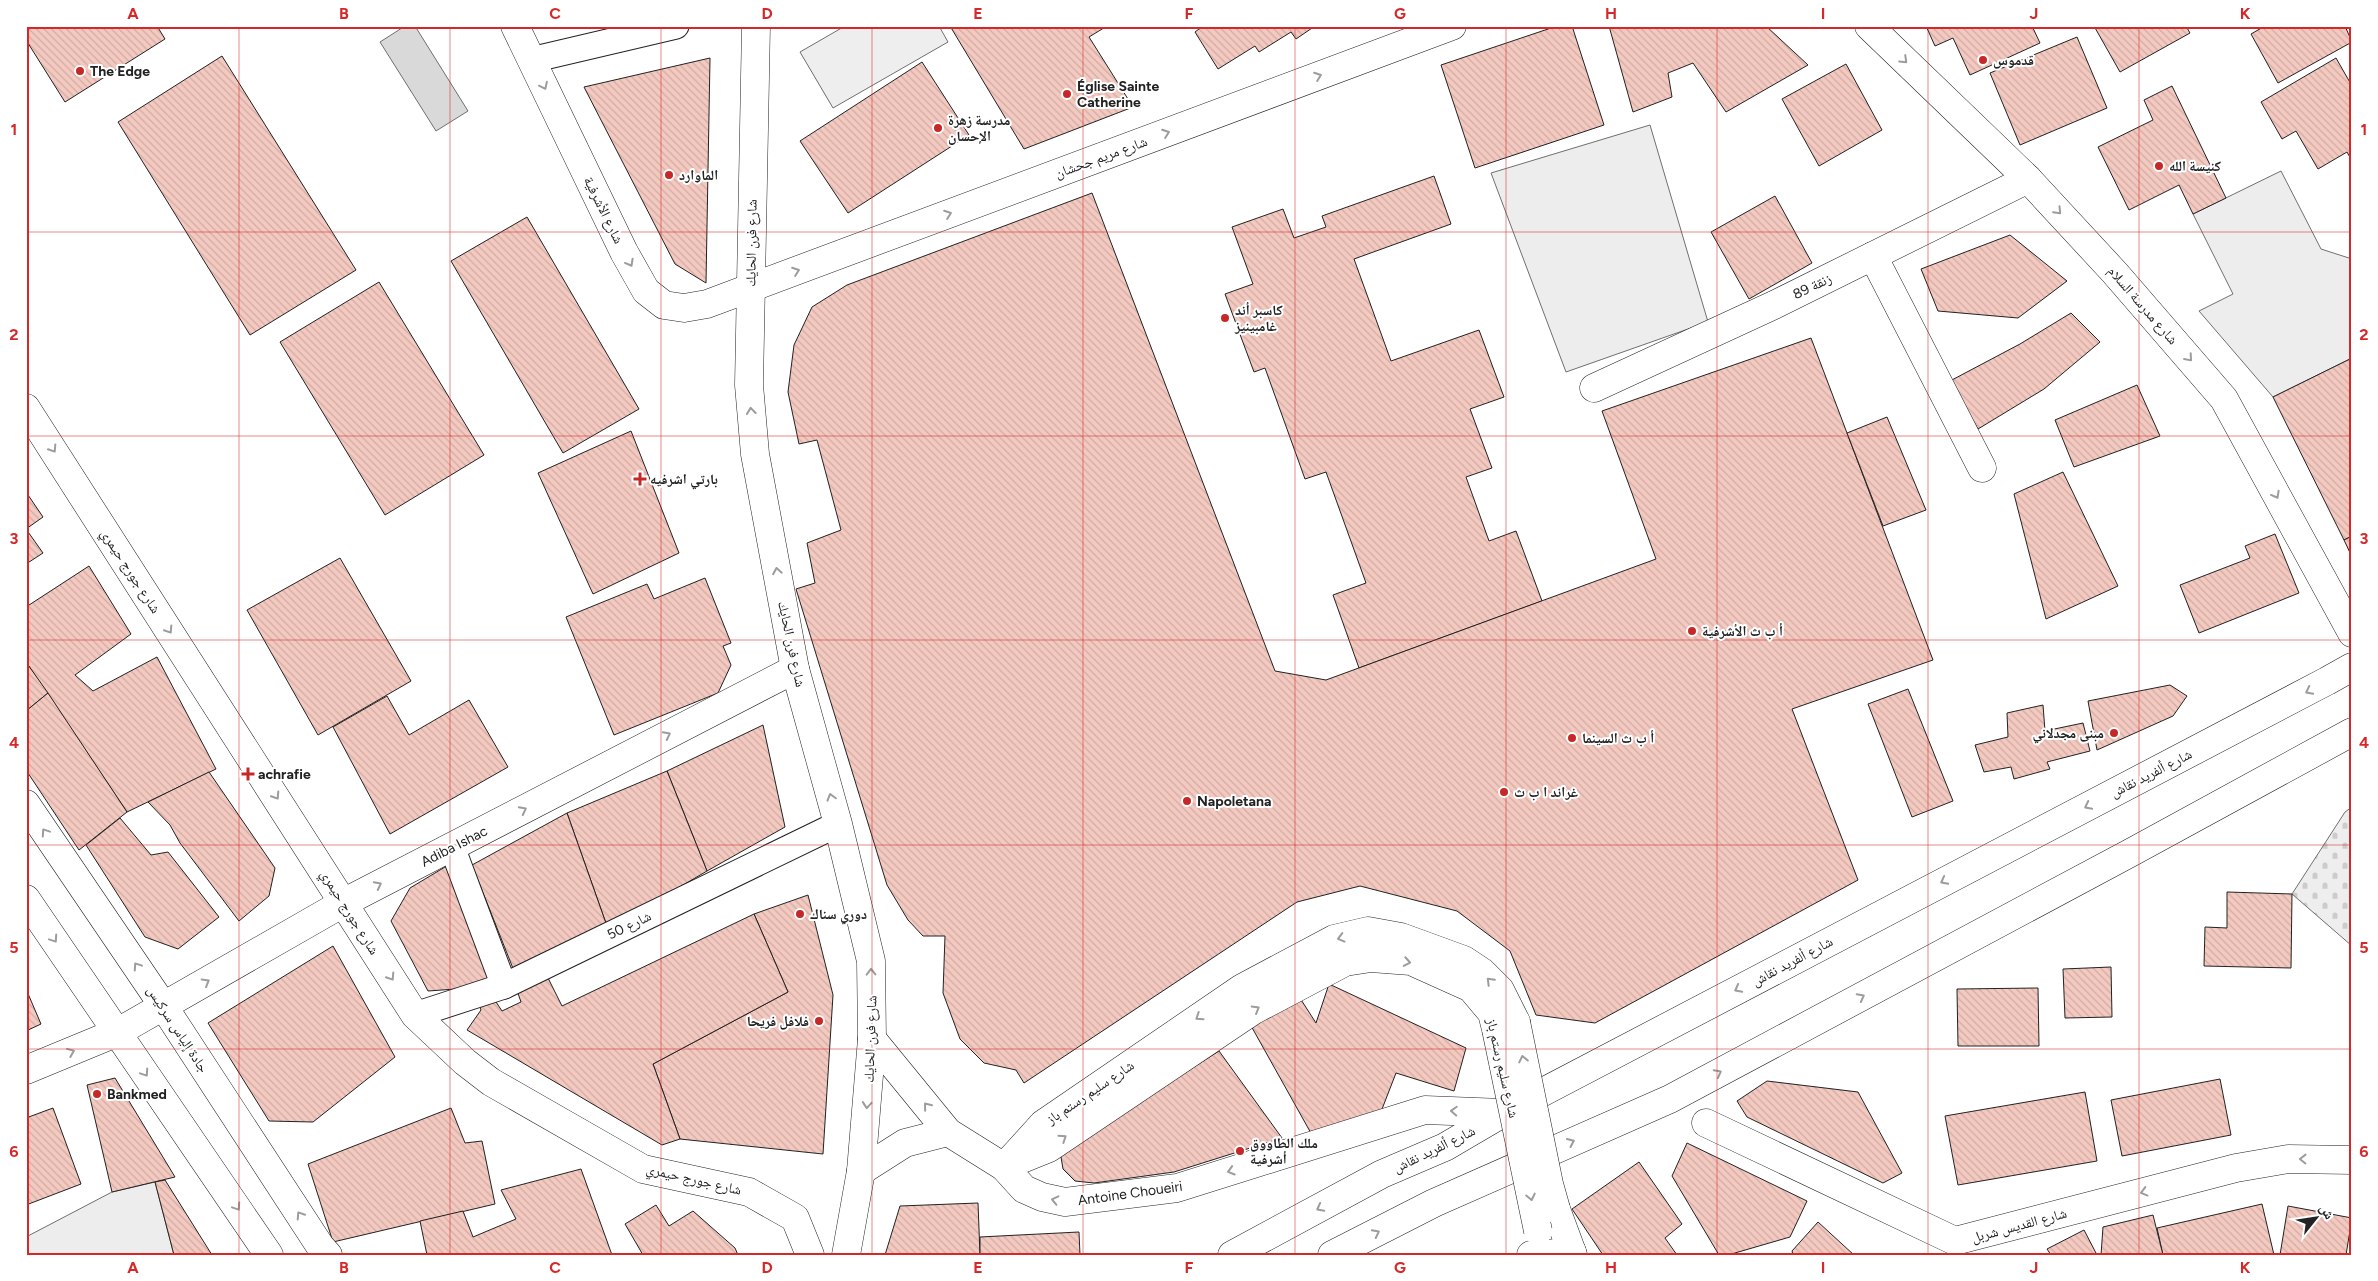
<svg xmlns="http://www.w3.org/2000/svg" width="2378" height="1281" font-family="Figtree,'Noto Naskh Arabic',sans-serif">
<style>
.green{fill:#eee;stroke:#6f6f6f}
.cemetery{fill:url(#cemetery-stones);stroke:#6f6f6f}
.parking{fill:#ededed;stroke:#6f6f6f}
.water{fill:#d9d9d9;stroke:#6f6f6f}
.building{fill:url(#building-back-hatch);stroke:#222}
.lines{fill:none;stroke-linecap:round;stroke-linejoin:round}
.pedestrian-casing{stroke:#222;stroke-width:27}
.minor-casing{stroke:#222;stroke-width:29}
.tertiary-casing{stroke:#222;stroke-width:29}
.secondary-casing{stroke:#222;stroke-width:29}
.trunk-casing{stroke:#222;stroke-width:29}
.pedestrian{stroke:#fff;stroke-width:25}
.minor{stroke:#fff;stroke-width:28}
.tertiary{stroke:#fff;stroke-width:28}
.secondary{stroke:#fff;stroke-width:28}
.trunk{stroke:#fff;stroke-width:28}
.minor-bridge-casing{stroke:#222;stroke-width:29;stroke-linecap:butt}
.minor-bridge{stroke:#fff;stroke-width:28}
.oneway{stroke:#9c9c9c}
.grid{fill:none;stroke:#d62828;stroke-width:1;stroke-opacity:0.55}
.poi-dot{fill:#c62828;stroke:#fff;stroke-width:2}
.labels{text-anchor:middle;stroke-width:4;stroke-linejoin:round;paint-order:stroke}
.poi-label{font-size:14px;font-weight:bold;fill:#222;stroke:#fff;text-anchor:start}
.street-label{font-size:14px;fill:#222;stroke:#fff}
.neatline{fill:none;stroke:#d62828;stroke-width:2}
.grid-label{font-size:16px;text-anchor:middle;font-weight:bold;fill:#d62828}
</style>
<defs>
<pattern id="cemetery-stones" width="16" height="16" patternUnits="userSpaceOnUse" patternTransform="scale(1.25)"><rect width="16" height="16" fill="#eee"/><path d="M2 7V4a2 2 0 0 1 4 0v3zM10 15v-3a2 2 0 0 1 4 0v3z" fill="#ccc"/></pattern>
<pattern id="building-back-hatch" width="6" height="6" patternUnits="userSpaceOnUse" patternTransform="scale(1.25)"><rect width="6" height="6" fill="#f3c9c0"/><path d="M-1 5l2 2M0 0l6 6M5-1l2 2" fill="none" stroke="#d0aca5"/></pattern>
</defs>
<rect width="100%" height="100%" fill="#fff"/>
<path class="green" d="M845,26H939L948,42L833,108L800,52Z"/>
<path class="cemetery" d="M2352,807V946L2292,894L2345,812Z"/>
<g class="parking">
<path d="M1650,125L1708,322L1566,372L1491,173Z"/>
<path d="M2281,171L2321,249L2352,259V358L2273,397L2199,311L2233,294L2193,214Z"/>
<path d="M155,1182L174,1255H26V1237L112,1192Z"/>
</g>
<path class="water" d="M405,26H415L468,111L436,131L380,42Z"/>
<g class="building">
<path d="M26,26H157L165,39L65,102L26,40Z"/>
<path d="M950,26H1107L1089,37L1133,107L1024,149Z"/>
<path d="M1203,26H1315L1296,39L1291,32L1259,52L1255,46L1218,69L1195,32Z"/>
<path d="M1557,26H1572L1604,125L1475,168L1441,65Z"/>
<path d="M1609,26H1766L1808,65L1726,112L1693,63L1668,73L1672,97L1633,112Z"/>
<path d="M1926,26H2032L2040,43L1970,75L1953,38L1935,46Z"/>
<path d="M2094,26H2186L2190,33L2120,72Z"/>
<path d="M2265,26H2345L2352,42L2278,83L2251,34Z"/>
<path d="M2077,37L2107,108L2020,145L1990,73Z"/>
<path d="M222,56L356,270L250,335L118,122Z"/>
<path d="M710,58L706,283L675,264L584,87Z"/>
<path d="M2336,58L2352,86V161L2347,152L2318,169L2296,131L2282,139L2261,102Z"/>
<path d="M922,62L969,135L848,213L800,141Z"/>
<path d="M1846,64L1882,130L1819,166L1782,99Z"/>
<path d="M2172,86L2226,198L2193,214L2179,185L2129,210L2098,147L2153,120L2144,100Z"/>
<path d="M1434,176L1451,224L1354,259L1391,361L1479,330L1504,397L1470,409L1492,468L1466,477L1489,541L1516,531L1542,601L1359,668L1333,595L1366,583L1326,472L1305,479L1265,368L1254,372L1225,294L1253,284L1232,227L1283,209L1294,238L1326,227L1322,216Z"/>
<path d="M1092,193L1275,671L1326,680L1656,559L1602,411L1811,338L1933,660L1792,709L1858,880L1595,1023L1536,1015L1510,951L1457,911L1360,886L1297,902L1024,1083L1016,1070L984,1063L960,1039L943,993L945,936H923L908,920L887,885L796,589L815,583L807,543L841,530L817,440L799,444L788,392L794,345L812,307L847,285Z"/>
<path d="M1775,196L1812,263L1749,299L1711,232Z"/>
<path d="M527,217L639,409L563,453L451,261Z"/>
<path d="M2010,235L2067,281L2018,318L1938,311L1921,269Z"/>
<path d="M379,282L484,455L385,515L280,342Z"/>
<path d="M2071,313L2100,342L2044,389L1978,429L1950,381L2020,344Z"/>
<path d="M2352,358V536L2344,540L2273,397Z"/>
<path d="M2137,385L2160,436L2074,467L2055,420Z"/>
<path d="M1887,417L1926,510L1883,526L1847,433Z"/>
<path d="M631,431L679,553L593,594L538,473Z"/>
<path d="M2063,472L2118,586L2046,619L2014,494Z"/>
<path d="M26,492L43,517L26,529L43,553L26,564Z"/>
<path d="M2275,534L2299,593L2199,633L2180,585L2250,558L2245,546Z"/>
<path d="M2352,536V557L2344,540Z"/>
<path d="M340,558L411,681L318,735L247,610Z"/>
<path d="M89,566L131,634L75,675L93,691L157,657L216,769L127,812L26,662V607Z"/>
<path d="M705,578L731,643L723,646L731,665L718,693L614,735L566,617L647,584L654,599Z"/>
<path d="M26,662L48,693L26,711Z"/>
<path d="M2170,685L2187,696L2173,716L2097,750L2088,701Z"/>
<path d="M1908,689L1953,801L1912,817L1868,704Z"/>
<path d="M48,693L127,812L79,850L26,770V711Z"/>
<path d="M387,696L409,735L469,700L508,767L390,834L333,727Z"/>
<path d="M2043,705L2045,731L2083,723L2090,751L2047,762L2050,769L2014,779L2011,767L1984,772L1975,745L2008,737L2007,713Z"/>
<path d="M763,725L785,827L707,871L667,771Z"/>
<path d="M667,771L707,871L608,929L567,813Z"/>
<path d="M209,772L275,868L269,896L239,921L180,843L170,825L148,802Z"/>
<path d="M567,813L608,929L516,976L472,865Z"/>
<path d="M120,818L151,855L168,852L219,917L178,949L145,937L86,845Z"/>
<path d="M450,864L497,986L428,991L391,921L410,888Z"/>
<path d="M2227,892L2292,894L2291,968L2204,966L2205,927L2227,928Z"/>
<path d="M808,895L833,995L823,1154L680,1139L653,1064L788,992L754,914Z"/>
<path d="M754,914L788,992L653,1064L680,1139L662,1145L467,1030L481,1010L476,997L490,993L502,1011L521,1002L514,982L543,968L562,1006Z"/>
<path d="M333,946L395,1057L313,1122L269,1121L208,1023Z"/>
<path d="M2111,967L2112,1017L2065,1018L2063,969Z"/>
<path d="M1329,984L1466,1048L1454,1091L1396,1073L1377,1122L1317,1144L1250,1024L1298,995L1316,1023Z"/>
<path d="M2038,988L2039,1046H1958L1957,989Z"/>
<path d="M26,989L41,1024L26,1031Z"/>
<path d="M1219,1051L1282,1138L1174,1172L1094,1183L1075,1181L1063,1169L1061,1157L1076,1142Z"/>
<path d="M115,1078L175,1177L112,1192L87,1085Z"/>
<path d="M2220,1079L2231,1135L2122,1156L2111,1100Z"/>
<path d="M1767,1081L1858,1092L1902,1173L1883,1183L1747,1117L1737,1101Z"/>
<path d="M2085,1092L2097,1161L1958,1185L1945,1116Z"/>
<path d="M53,1108L81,1184L26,1205V1118Z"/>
<path d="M451,1108L465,1143L482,1141L495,1204L333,1242L308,1164Z"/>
<path d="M1687,1143L1807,1201L1790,1237L1728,1255H1719L1672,1176Z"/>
<path d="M1639,1162L1682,1224L1665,1238L1677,1255H1603L1572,1209Z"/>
<path d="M581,1169L612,1255H427L420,1221L463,1211L473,1237L516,1219L501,1190Z"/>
<path d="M165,1180L212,1255H174L155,1182Z"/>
<path d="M978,1203L980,1255H885L900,1206Z"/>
<path d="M2262,1204L2274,1255H2163L2157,1228Z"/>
<path d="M656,1205L669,1226L693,1211L735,1248L738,1255H643L625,1224Z"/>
<path d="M2288,1206L2352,1218L2346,1255H2280Z"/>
<path d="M2153,1215L2163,1255H2101L2103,1227Z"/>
<path d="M1818,1222L1854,1255H1793L1792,1251Z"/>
<path d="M2084,1230L2097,1255H2051L2047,1249Z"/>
<path d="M1079,1232L1080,1255H980V1237Z"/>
</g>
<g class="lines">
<g class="pedestrian-casing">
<g id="pedestrian">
<path d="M531,60L676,26"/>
<path d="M452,847L504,986"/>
<path d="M415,1015L504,986L838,824"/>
</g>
</g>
<g class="minor-casing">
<g id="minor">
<path d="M1869,26L2028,179L2115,273L2224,399L2352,633"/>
<path d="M1873,256L1982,468"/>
<path d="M1594,388L1774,305L2028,179"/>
<path d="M26,408L415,1015L465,1062L491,1082L643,1169L749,1192L795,1218L810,1255"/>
<path d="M1706,1123L1955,1241L2236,1168L2288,1159L2352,1160"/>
<path d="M1012,1163L1049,1148L1254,1010L1345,962L1371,958L1411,961L1471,988L1492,1013L1496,1029"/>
<path d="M1004,1167L1043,1124L1242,988L1334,939L1368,931L1401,937L1464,960L1482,972L1500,990L1516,1022"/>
<path d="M1556,1209L1573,1255"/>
<path d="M1531,1255L1572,1252"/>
</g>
</g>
<g class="tertiary-casing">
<g id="tertiary">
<path d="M515,26L624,252L646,291L664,305L684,308L707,304L1452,26"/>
<path d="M756,26L749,385L755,454L795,669L838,824L871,961L872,1039L861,1171L846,1255"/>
<path d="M872,1039L948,1132L1004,1167L1024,1189L1042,1197L1065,1202L1177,1188L1425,1110L1503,1113"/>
<path d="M26,1070L118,1032L345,902L795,669"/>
<path d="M861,1171L905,1143L948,1132"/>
</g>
</g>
<g class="secondary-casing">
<g id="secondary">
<path d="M26,804L164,1007L320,1246L328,1255"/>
<path d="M26,899L269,1255"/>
</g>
</g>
<g class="trunk-casing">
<g id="trunk">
<path d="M1232,1255L1382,1174L1445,1147L1503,1113L2327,681L2352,667"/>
<path d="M1332,1255L1434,1203L1670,1099L2132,852L2352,732"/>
</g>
</g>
<use href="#pedestrian" class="pedestrian"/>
<use href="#minor" class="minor"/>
<use href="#tertiary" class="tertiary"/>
<use href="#secondary" class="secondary"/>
<use href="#trunk" class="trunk"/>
<g class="minor-bridge-casing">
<g id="minor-bridge">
<path d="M1516,1022L1549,1184L1556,1209"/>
<path d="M1496,1029L1538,1231"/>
</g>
</g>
<use href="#minor-bridge" class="minor-bridge"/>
</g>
<defs><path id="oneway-chevron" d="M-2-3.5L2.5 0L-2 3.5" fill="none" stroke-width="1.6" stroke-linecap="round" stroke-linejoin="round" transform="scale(1.25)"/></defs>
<g class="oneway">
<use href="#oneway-chevron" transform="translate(1904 60) rotate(44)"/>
<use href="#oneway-chevron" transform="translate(1318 76) rotate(-20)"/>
<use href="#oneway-chevron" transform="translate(544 86) rotate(64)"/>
<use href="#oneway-chevron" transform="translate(1166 133) rotate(-20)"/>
<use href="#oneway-chevron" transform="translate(2058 211) rotate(47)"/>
<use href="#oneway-chevron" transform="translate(948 214) rotate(-20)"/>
<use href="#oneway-chevron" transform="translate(630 263) rotate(61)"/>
<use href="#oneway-chevron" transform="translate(796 271) rotate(-20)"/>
<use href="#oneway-chevron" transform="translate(2189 358) rotate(49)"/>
<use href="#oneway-chevron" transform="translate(751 411) rotate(-96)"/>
<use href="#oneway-chevron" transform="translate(53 449) rotate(57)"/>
<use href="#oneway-chevron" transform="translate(2276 495) rotate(61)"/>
<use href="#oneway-chevron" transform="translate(777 571) rotate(-100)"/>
<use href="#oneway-chevron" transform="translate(169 630) rotate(57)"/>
<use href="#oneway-chevron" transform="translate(2309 691) rotate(153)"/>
<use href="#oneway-chevron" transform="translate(667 735) rotate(-27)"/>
<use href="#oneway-chevron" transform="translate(276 796) rotate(57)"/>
<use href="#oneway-chevron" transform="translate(831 797) rotate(-106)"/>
<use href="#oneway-chevron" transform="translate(2088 806) rotate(153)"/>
<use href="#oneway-chevron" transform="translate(523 810) rotate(-27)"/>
<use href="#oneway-chevron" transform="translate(45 832) rotate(-124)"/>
<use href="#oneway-chevron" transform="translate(1944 881) rotate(152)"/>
<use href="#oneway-chevron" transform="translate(378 885) rotate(-27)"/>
<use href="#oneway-chevron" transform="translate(1341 938) rotate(165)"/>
<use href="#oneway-chevron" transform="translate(54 939) rotate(56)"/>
<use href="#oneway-chevron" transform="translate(1407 962) rotate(10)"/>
<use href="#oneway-chevron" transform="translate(137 966) rotate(-124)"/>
<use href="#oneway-chevron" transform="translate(871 972) rotate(-91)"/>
<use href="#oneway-chevron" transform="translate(391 977) rotate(57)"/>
<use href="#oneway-chevron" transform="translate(1490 981) rotate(-135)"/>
<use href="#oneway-chevron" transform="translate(206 982) rotate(-30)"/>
<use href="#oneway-chevron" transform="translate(1738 989) rotate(152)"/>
<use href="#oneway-chevron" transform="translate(1861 997) rotate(-28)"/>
<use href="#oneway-chevron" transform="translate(1256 1009) rotate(-30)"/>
<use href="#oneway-chevron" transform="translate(1199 1017) rotate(146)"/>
<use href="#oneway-chevron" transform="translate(71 1052) rotate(-22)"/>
<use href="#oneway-chevron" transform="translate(1523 1059) rotate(-102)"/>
<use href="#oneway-chevron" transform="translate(145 1073) rotate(56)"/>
<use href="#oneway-chevron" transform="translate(1718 1073) rotate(-28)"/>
<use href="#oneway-chevron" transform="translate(867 1105) rotate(95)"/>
<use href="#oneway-chevron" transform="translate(927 1106) rotate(-129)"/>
<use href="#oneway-chevron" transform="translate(1454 1111) rotate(-177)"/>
<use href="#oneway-chevron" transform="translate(1063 1138) rotate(-34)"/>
<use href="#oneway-chevron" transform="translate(1571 1142) rotate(-24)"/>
<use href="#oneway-chevron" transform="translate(2303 1159) rotate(-179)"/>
<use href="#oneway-chevron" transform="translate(1231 1171) rotate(163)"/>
<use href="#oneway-chevron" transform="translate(2144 1192) rotate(165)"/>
<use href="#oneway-chevron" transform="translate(1531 1197) rotate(78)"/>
<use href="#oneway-chevron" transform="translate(1055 1200) rotate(-167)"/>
<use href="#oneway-chevron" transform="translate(237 1207) rotate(56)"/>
<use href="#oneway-chevron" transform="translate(1320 1208) rotate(152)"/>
<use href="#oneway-chevron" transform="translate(300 1215) rotate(-123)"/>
<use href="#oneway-chevron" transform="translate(1376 1233) rotate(-27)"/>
</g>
<path class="grid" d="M239,26V1255M450,26V1255M661,26V1255M872,26V1255M1083,26V1255M1295,26V1255M1506,26V1255M1717,26V1255M1928,26V1255M2139,26V1255M26,232H2352M26,436H2352M26,640H2352M26,845H2352M26,1049H2352"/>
<g class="poi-dot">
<circle cx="1983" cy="60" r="5"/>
<circle cx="80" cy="71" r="5"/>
<circle cx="1067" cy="94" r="5"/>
<circle cx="938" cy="128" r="5"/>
<circle cx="2159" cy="166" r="5"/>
<circle cx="669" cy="175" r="5"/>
<circle cx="1225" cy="318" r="5"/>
<path d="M637.5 471.5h5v5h5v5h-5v5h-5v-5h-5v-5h5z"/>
<circle cx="1692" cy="631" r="5"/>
<circle cx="2114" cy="733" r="5"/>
<circle cx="1572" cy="738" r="5"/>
<path d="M245.5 766.5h5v5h5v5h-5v5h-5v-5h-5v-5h5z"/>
<circle cx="1504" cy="792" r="5"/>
<circle cx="1187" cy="801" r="5"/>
<circle cx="800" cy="914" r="5"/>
<circle cx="819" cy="1021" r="5"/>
<circle cx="97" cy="1094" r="5"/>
<circle cx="1240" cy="1151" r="5"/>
</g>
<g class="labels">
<g class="poi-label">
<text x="1993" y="65">قدموس</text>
<text x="90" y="76">The Edge</text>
<text x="1077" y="91">Église Sainte<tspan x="1077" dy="16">Catherine</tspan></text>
<text x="948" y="125">مدرسة زهرة<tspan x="948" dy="16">الإحسان</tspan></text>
<text x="2169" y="171">كنيسة الله</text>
<text x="679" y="180">الماوارد</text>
<text x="1235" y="315">كاسبر أند<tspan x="1235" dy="16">غامبينيز</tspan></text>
<text x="650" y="484">بارتي اشرفيه</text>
<text x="1702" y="636">أ ب ث الأشرفية</text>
<text x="2104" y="738" text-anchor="end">مبنى مجدلاني</text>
<text x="1582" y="743">أ ب ث السينما</text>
<text x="258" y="779">achrafie</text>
<text x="1514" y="797">غراند ا ب ث</text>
<text x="1197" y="806">Napoletana</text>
<text x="810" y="919">دوري سناك</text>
<text x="809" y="1026" text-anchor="end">فلافل فريحا</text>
<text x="107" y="1099">Bankmed</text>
<text x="1250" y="1148">ملك الطاووق<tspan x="1250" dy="16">أشرفية</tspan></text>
</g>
<g class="street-label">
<text transform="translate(1101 157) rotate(-20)" y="5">شارع مريم جحشان</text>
<text transform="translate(604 210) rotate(64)" y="5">شارع الأشرفية</text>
<text transform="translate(751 243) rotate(-89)" y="5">شارع فرن الحايك</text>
<text transform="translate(1812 286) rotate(-26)" y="5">زنقة 89</text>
<text transform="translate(2143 305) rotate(49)" y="5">شارع مدرسة السلام</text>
<text transform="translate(131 571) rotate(57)" y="5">شارع جورج حيمري</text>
<text transform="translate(792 644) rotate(78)" y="5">شارع فرن الحايك</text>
<text transform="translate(2151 773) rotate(-27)" y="5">شارع ألفريد نقاش</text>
<text transform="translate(454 846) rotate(-27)" y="5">Adiba Ishac</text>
<text transform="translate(350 912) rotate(58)" y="5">شارع جورج حيمري</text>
<text transform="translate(629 925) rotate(-26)" y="5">شارع 50</text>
<text transform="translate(1792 961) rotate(-28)" y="5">شارع ألفريد نقاش</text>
<text transform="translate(178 1029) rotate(57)" y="5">جادة إلياس سركيس</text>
<text transform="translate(870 1039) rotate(-88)" y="5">شارع فرن الحايك</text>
<text transform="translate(1503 1068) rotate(77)" y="5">شارع سليم رستم باز</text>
<text transform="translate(1090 1092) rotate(-34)" y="5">شارع سليم رستم باز</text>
<text transform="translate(1434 1149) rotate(-26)" y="5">شارع ألفريد نقاش</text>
<text transform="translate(694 1179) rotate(13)" y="5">شارع جورج حيمري</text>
<text transform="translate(1130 1193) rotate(-8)" y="5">Antoine Choueiri</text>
<text transform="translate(2019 1225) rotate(-15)" y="5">شارع القديس شربل</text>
</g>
</g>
<rect width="2378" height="1281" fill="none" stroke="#ffffff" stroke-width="55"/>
<g transform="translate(2316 1218) rotate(60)" stroke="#ffffff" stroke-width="4" paint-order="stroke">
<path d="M0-4L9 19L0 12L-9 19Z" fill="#222222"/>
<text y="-8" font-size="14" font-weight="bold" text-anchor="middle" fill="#222222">ش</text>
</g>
<rect x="28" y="28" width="2322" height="1226" class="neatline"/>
<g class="grid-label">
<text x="133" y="19">A</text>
<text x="344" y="19">B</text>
<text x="555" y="19">C</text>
<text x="767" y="19">D</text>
<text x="978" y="19">E</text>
<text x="1189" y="19">F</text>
<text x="1400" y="19">G</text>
<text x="1611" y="19">H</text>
<text x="1823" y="19">I</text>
<text x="2034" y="19">J</text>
<text x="2245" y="19">K</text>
<text x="14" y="135">1</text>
<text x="2364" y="135">1</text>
<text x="14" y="340">2</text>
<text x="2364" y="340">2</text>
<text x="14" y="544">3</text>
<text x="2364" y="544">3</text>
<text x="14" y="748">4</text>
<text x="2364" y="748">4</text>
<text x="14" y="953">5</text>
<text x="2364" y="953">5</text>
<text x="14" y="1157">6</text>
<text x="2364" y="1157">6</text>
<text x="133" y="1273">A</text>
<text x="344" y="1273">B</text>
<text x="555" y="1273">C</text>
<text x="767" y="1273">D</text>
<text x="978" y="1273">E</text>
<text x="1189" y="1273">F</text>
<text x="1400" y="1273">G</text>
<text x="1611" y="1273">H</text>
<text x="1823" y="1273">I</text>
<text x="2034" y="1273">J</text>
<text x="2245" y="1273">K</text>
</g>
</svg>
